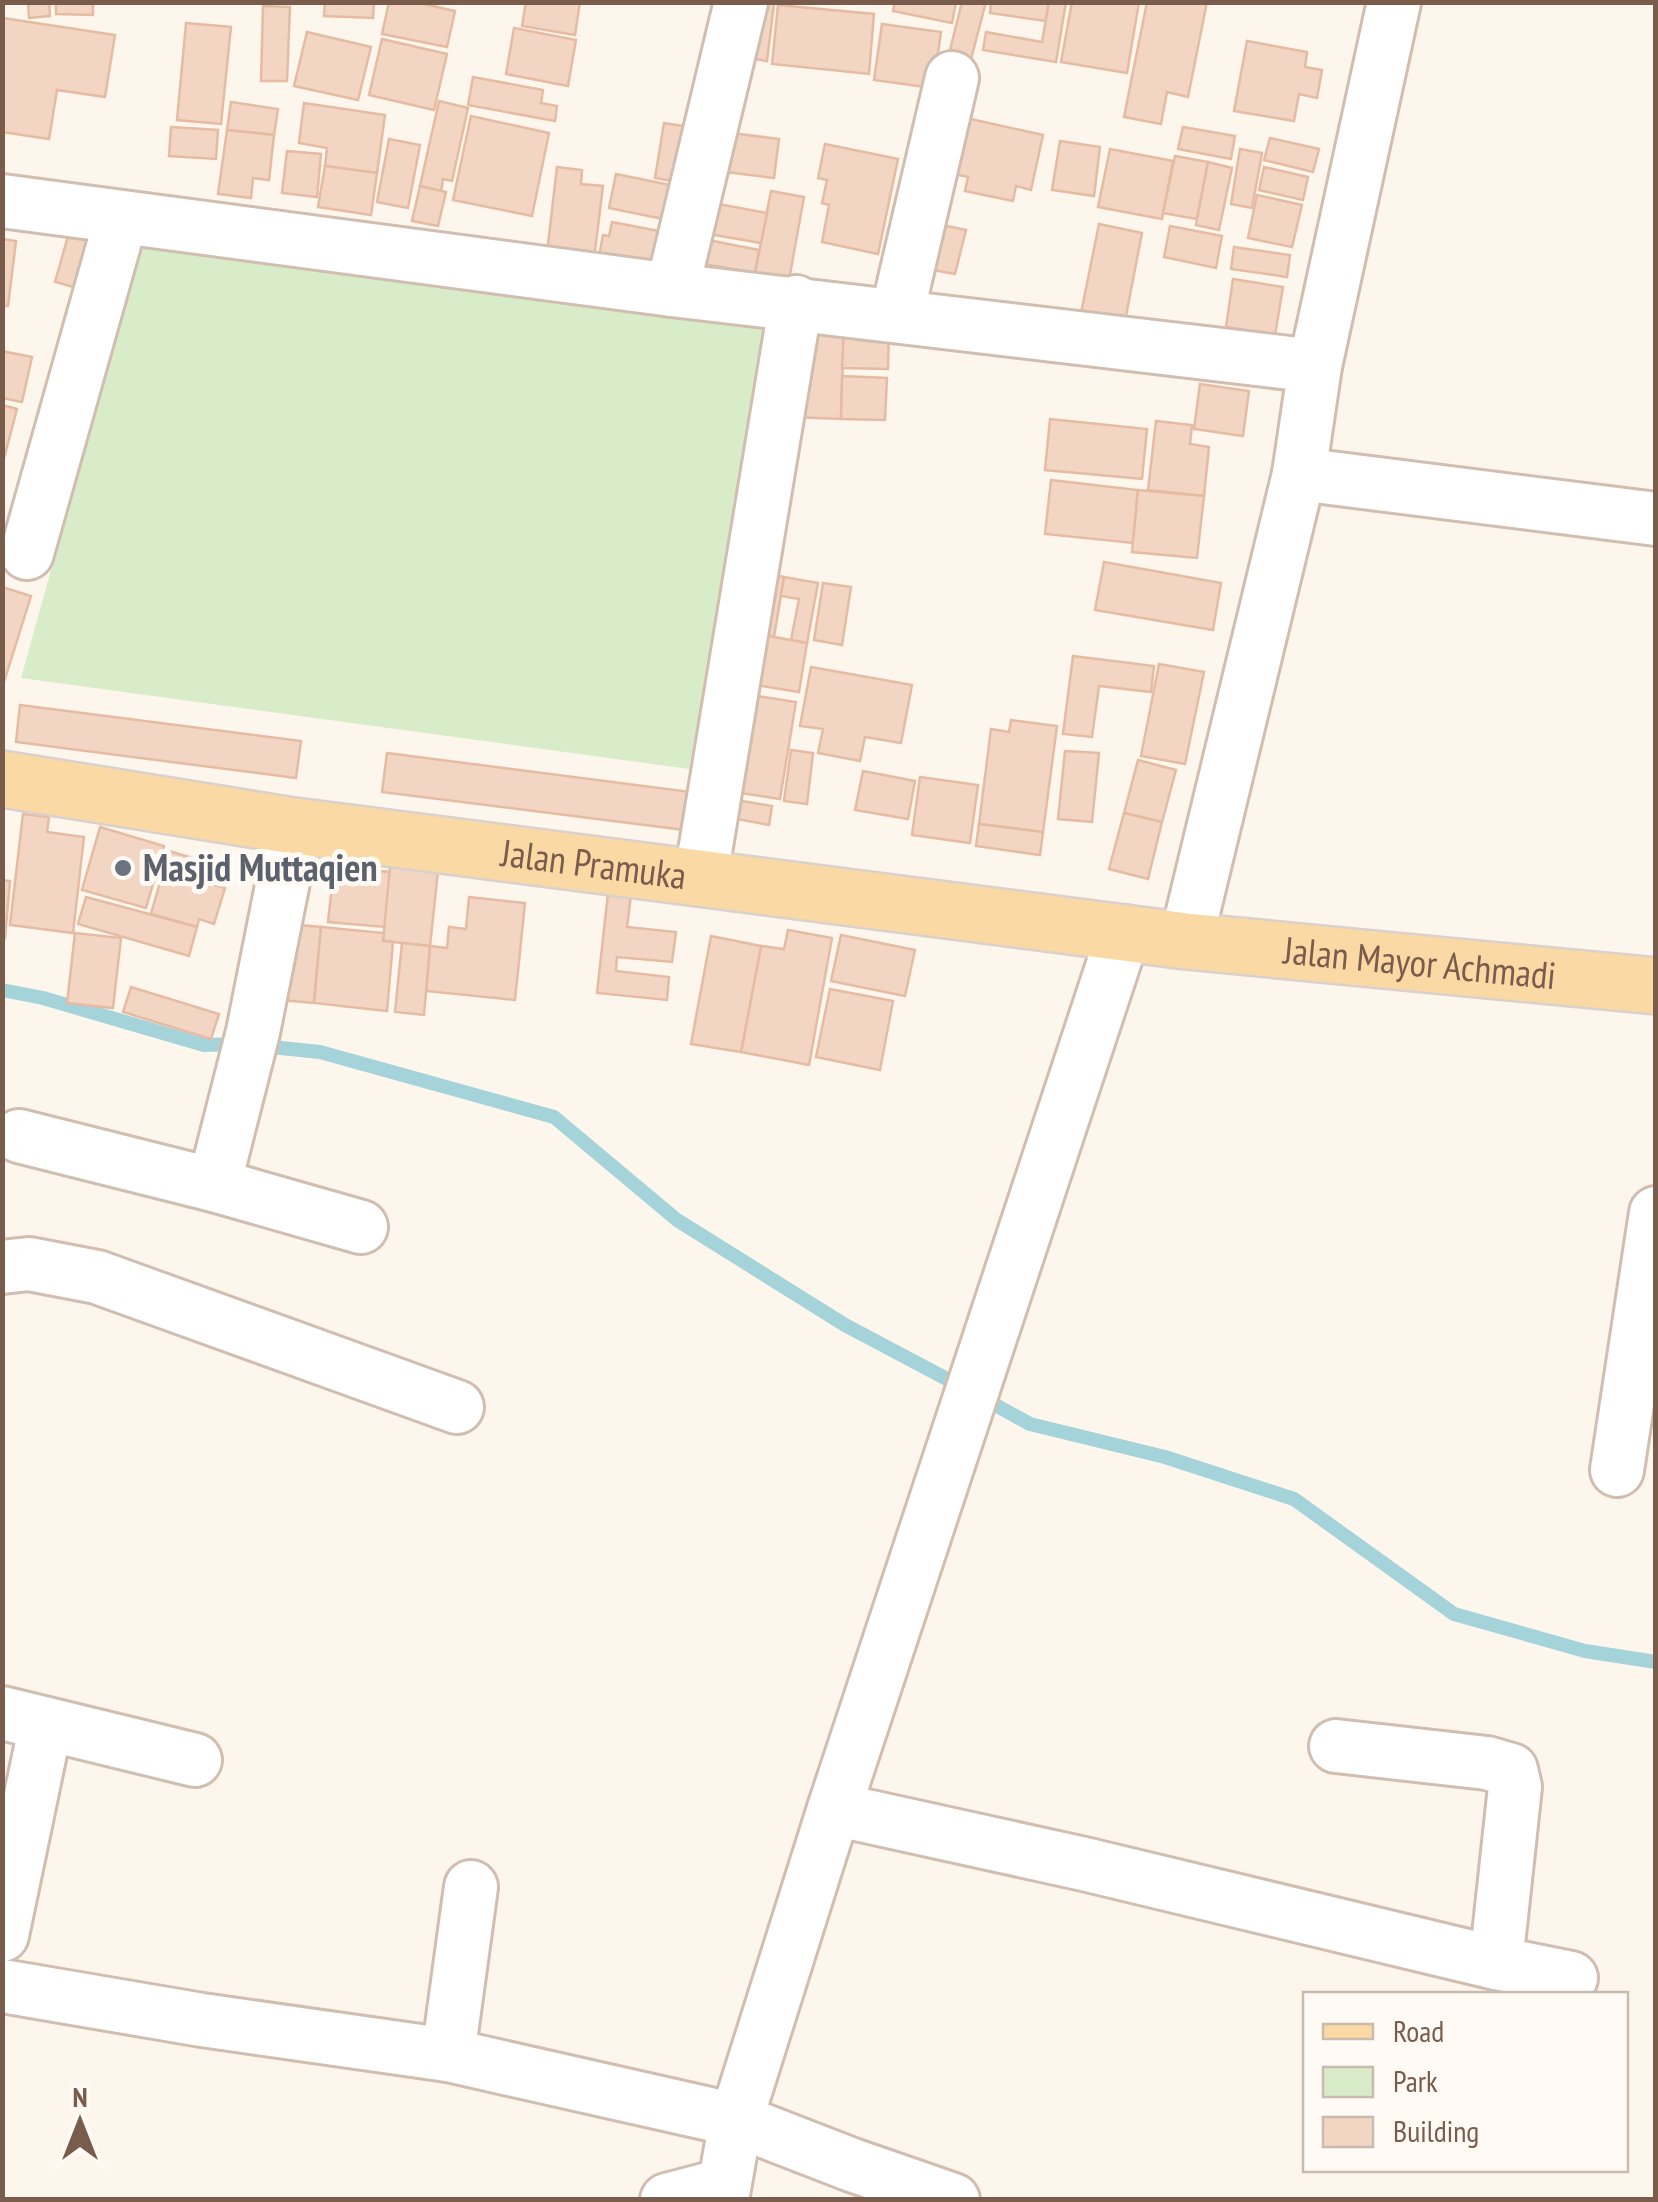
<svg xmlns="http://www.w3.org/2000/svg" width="1658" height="2202" font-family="'PT Sans Narrow',sans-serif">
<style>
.green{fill:#d8ecc9}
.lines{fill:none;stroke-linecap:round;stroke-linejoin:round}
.stream{stroke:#a5d3da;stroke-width:14}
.building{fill:#f3d5c3;stroke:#e6bba3;stroke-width:2.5}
.minor-casing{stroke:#d1beb0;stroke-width:58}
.major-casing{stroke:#dad1cd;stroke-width:60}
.minor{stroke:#fff;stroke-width:52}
.major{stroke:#fbd9a5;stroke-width:55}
.worship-dot{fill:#6b7280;stroke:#fffaf3;stroke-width:4}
.labels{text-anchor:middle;stroke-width:10;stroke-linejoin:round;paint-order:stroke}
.street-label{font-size:38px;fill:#7a5c4d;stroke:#fffaf3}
.worship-label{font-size:38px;font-weight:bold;fill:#5b616d;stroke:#fffaf3;text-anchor:start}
</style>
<rect width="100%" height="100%" fill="#fdf6ec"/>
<path class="green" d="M142,243L771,319L689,769L21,678Z"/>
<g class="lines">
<g class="stream">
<path d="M2,990L43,998L204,1045L239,1044"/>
<path d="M261,1046L320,1052L554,1117L677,1220L845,1325L962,1387"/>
<path d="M981,1397L1030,1424L1165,1457L1294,1499L1454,1614L1585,1651L1656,1662"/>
</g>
</g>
<g class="building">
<path d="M28,2H49L50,16L29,18Z"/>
<path d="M56,2H93V15L56,14Z"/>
<path d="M325,2H374L373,18L324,16Z"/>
<path d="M389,2H415L455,11L447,47L382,34Z"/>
<path d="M526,2H580L575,35L522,26Z"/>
<path d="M761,2L774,4L767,61L747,58Z"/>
<path d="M895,2H956L952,23L893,11Z"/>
<path d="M962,2H986L971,59L949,54Z"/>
<path d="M991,2H1049L1046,21L990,13Z"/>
<path d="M1049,2H1066L1056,62L983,50L986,32L1042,42Z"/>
<path d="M1072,2H1139L1127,73L1061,62Z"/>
<path d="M1147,2H1207L1188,97L1167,92L1161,124L1124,117Z"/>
<path d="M778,5L874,14L869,74L772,64Z"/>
<path d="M263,6L290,7L287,81H261Z"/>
<path d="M3,18L115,35L105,97L57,90L49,139L2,132Z"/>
<path d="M186,23L231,27L221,124L177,120Z"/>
<path d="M882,24L941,32L933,88L874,80Z"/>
<path d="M514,28L576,40L568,86L506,74Z"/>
<path d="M307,32L371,47L358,100L294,86Z"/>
<path d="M382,39L447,54L434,110L369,95Z"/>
<path d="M1247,41L1307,52L1305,67L1322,70L1317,98L1299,94L1294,121L1234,111Z"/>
<path d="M473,77L543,90L541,103L557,106L555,121L468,105Z"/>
<path d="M439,101L468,108L452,181L443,179L441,192L420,186Z"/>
<path d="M231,102L278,109L274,135L227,130Z"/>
<path d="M304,103L385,115L377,173L325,166L327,148L299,143Z"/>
<path d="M471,116L549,133L532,216L453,200Z"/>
<path d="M962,117L1043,135L1031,190L1016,186L1013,201L965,191L968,177L950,173Z"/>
<path d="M664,123L697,128L689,184L655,178Z"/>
<path d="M171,127L218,130L216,159L169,156Z"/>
<path d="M1183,127L1235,136L1231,159L1178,149Z"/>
<path d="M227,130L274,135L269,180L253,178L251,198L218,194Z"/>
<path d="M723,132L779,139L774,178L718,171Z"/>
<path d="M1270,138L1319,149L1313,172L1264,160Z"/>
<path d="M389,139L420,145L408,208L377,202Z"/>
<path d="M1060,141L1100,147L1094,196L1052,190Z"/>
<path d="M825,144L898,159L878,254L822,242L829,205L822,203L827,180L818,178Z"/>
<path d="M1110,149L1173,161L1162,219L1098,207Z"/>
<path d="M1240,149L1262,153L1252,208L1231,204Z"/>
<path d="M287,151L321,154L317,197L282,193Z"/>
<path d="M1175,156L1208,162L1197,219L1163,213Z"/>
<path d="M1208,162L1232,168L1219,230L1196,225Z"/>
<path d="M325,166L377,173L371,215L318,207Z"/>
<path d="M557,167L582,170L581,184L603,186L594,259L547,253Z"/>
<path d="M1264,167L1308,177L1303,200L1259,190Z"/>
<path d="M616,174L685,188L678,222L609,208Z"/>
<path d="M420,186L446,192L438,226L412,221Z"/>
<path d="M771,191L804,197L789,280L755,273Z"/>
<path d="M1257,195L1302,205L1292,247L1248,238Z"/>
<path d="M708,202L767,213L761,243L703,233Z"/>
<path d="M72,222L108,231L91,292L55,282Z"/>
<path d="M612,222L664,232L655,273L598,262L603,235L609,236Z"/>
<path d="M1099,224L1142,233L1124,326L1080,318Z"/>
<path d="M942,225L966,230L955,274L933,270Z"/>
<path d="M1170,226L1222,236L1216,268L1164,257Z"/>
<path d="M698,238L759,250L755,273L693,262Z"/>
<path d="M2,239L16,241L8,306H2Z"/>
<path d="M1234,247L1290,255L1287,277L1231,269Z"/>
<path d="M1233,279L1283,287L1275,335L1226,327Z"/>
<path d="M796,328L844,330L841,419L793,417Z"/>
<path d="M844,330L889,331L888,369L842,368Z"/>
<path d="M2,351L32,357L22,402L2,398Z"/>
<path d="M842,376L887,378L885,420L841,419Z"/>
<path d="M1200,384L1249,391L1243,436L1194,429Z"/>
<path d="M2,405L17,409L2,466Z"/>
<path d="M1050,419L1147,429L1142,479L1045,470Z"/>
<path d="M1156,421L1192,425L1190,444L1209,447L1204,496L1148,490Z"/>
<path d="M1051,480L1138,490L1133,543L1045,534Z"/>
<path d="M1138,490L1204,496L1197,558L1132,552Z"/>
<path d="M1104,562L1221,583L1213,630L1095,610Z"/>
<path d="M768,574L784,577L774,637L758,634Z"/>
<path d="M784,577L818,583L807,643L791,640L799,599L781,596Z"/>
<path d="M823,583L851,587L842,645L814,640Z"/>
<path d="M2,587L31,596L4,682H2Z"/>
<path d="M758,634L807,643L799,692L750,684Z"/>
<path d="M1073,656L1154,666L1151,692L1099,686L1092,737L1063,734Z"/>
<path d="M1159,664L1204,672L1185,764L1141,756Z"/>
<path d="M811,667L912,685L901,743L865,737L860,761L818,753L823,729L800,726Z"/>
<path d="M744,694L796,702L780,799L727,791Z"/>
<path d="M20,705L301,741L296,778L16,742Z"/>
<path d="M1011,720L1057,726L1043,832L979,824L991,729L1009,732Z"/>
<path d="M791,750L813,753L807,804L784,801Z"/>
<path d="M1065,751L1099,753L1092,822L1058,819Z"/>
<path d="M387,753L706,794L701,832L382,792Z"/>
<path d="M1138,760L1176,770L1162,822L1124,813Z"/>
<path d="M863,771L915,781L908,819L855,810Z"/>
<path d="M920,777L978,785L970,843L912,835Z"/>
<path d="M724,798L772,806L769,825L721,816Z"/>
<path d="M1124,813L1162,822L1148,879L1109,869Z"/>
<path d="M23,814L49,817L47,832L84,837L73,933L10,925Z"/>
<path d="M979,824L1043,832L1040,855L976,846Z"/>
<path d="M100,827L164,846L146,908L82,890Z"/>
<path d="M169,851L216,865L210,884L225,888L214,924L199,919L197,927L151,914Z"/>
<path d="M334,867L390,872L385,927L328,922Z"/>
<path d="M390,867L438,871L430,946L383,941Z"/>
<path d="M2,880L10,881L5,938L2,937Z"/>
<path d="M608,893L631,895L627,927L676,932L672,962L617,957L616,971L669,977L667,1000L597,993Z"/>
<path d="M86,897L197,927L189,956L78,924Z"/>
<path d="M469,897L525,903L515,1000L426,991L430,946L447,948L449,927L466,929Z"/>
<path d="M288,924L321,927L314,1003L281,1000Z"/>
<path d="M321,927L384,933L383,941L393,942L387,1011L314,1003Z"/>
<path d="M788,930L832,938L809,1065L741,1052L761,946L784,949Z"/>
<path d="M75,933L121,938L113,1008L67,1003Z"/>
<path d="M841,935L915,950L905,996L831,981Z"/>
<path d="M711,936L761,946L741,1052L691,1044Z"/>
<path d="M402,943L430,946L424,1015L395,1012Z"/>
<path d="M131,987L219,1014L211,1039L123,1012Z"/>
<path d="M830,989L893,1001L880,1070L816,1057Z"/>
</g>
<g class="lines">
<g class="minor-casing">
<g id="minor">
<path d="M2,201L672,290L1315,366"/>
<path d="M672,290L741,2"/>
<path d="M897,314L952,78"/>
<path d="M1299,474L1656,519"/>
<path d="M27,553L121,219"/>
<path d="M701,876L796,302"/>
<path d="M1186,941L1299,474L1315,366L1394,2"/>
<path d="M19,1136L214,1185L361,1227"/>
<path d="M214,1185L253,1032L294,826"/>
<path d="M2,1267L29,1264L97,1277L457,1407"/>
<path d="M1617,1470L1656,1213"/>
<path d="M2,1713L195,1760"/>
<path d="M1336,1746L1487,1763L1511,1770L1515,1787L1496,1963"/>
<path d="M834,1809L1084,1864L1496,1963L1571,1978"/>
<path d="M2,1935L46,1724"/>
<path d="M2,1986L202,2020L448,2055L736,2120L852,2165L953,2200"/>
<path d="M448,2055L471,1887"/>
<path d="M667,2200L724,2185"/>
<path d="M722,2200L736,2120L834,1809L1124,932"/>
</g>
</g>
<g class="major-casing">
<g id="major">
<path id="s1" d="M2,779L294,826L1186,941L1656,986"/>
</g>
</g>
<use href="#minor" class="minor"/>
<use href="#major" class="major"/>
</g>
<circle class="worship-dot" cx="123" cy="868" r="10"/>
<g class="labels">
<g class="street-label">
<text dy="13" stroke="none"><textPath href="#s1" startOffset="598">Jalan Pramuka</textPath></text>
<text dy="13" stroke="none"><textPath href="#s1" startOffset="1430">Jalan Mayor Achmadi</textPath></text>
</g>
<g class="worship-label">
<text x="143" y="881">Masjid Muttaqien</text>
</g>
</g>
<rect width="1658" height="2202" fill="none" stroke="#7a5c4d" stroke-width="10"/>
<rect x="1303" y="1992" width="325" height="180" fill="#fffaf3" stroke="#cabbb1" stroke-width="2.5"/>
<rect x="1323" y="2024" width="50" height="15" fill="#fbd9a5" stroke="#cabbb1" stroke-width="2.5"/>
<text x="1393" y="2042" font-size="30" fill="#7a5c4d">Road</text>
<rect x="1323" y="2067" width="50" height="30" fill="#d8ecc9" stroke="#cabbb1" stroke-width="2.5"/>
<text x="1393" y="2092" font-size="30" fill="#7a5c4d">Park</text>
<rect x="1323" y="2117" width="50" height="30" fill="#f3d5c3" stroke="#cabbb1" stroke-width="2.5"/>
<text x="1393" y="2142" font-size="30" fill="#7a5c4d">Building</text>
<g transform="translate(80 2122)" stroke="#fffaf3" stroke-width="8" paint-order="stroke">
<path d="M0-8L18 38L0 25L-18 38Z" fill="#7a5c4d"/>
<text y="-15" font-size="28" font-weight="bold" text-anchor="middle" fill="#7a5c4d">N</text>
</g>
</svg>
